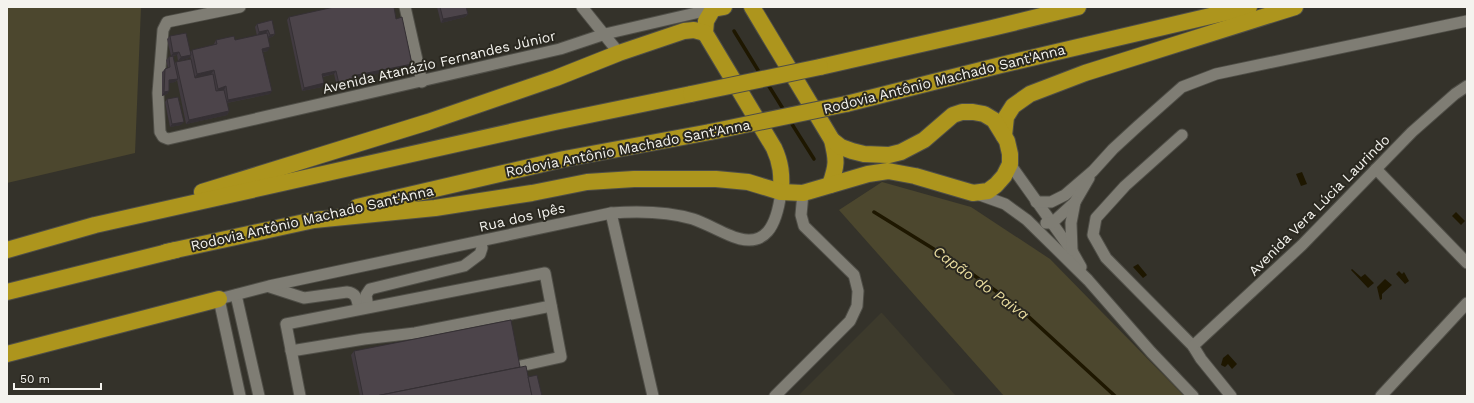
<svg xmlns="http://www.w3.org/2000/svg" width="1474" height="403" font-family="'Work Sans',sans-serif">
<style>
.built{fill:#3d3a2c}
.green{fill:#4c472e}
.water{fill:#1e1700}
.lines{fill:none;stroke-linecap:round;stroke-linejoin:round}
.stream{stroke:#1e1700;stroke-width:3.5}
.minor-casing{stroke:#4f4e47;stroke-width:13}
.highway-casing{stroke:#4f4e47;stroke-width:18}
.minor{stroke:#7f7d74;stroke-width:11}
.highway{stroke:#ad951d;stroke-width:16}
.highway-bridge-casing{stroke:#4f4e47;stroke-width:18;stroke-linecap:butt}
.highway-bridge{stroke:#ad951d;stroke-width:16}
.wall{fill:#413a40;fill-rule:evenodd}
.shaded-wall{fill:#353034}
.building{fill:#4c444a;stroke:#353034}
.labels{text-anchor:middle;stroke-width:4;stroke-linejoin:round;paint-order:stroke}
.street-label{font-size:14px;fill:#f4f3ee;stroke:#2a2820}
.water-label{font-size:15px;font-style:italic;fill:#e8db9e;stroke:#2a2820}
</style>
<rect width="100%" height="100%" fill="#34322a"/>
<path class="built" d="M882,313L956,396H798L881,313Z"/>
<g class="green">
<path d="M7,7H141L135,153L7,183Z"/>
<path d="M882,182L971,207L1050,259L1184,396H1004L839,210Z"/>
</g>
<g class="water">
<path d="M1302,172L1307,184L1301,186L1296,174Z"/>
<path d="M1456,212L1465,221L1461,225L1452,216Z"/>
<path d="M1138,264L1147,275L1143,278L1133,267Z"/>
<path d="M1352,269L1361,277L1365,274L1374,283L1368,288L1351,270Z"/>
<path d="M1399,271L1402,274L1404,272L1409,281L1405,284L1396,274Z"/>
<path d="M1385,279L1392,285L1382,294V299L1380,300L1377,287Z"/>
<path d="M1228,354L1237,364L1232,369L1228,364L1225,367L1221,365L1223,358Z"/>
</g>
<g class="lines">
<g class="stream">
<path d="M734,31L761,75"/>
<path d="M767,83L785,112"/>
<path d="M790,121L814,159"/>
<path d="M874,212L958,264L1017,306L1115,396"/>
</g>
<g class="minor-casing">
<g id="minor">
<path d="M240,7L167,22L163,30L158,93L160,132L163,137L168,139L560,49L605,34L713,9L716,7"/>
<path d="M405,7L422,82"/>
<path d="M582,7L619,53"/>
<path d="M1182,135L1125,186L1096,218L1093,235L1106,258L1193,346L1201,359L1231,396"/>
<path d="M1010,164L1072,251L1081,267"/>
<path d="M1376,169L1467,263"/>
<path d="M977,194L1005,204L1027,220L1088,280L1151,352L1193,396"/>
<path d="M1036,202H1051L1065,195L1093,171L1113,149L1138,126L1182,87L1216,74L1467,21"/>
<path d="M611,213L653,396"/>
<path d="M1046,223H1052L1075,202L1089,178"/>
<path d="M1072,250L1071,223L1075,202"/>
<path d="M270,287L304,298L347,292C357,293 357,300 359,309"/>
<path d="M236,295L259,396"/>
<path d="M368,307L366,295L370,289L464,266L480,254L482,248L481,242"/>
<path d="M1193,346L1302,245L1412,132L1455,94L1467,86"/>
<path d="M291,351L364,339L415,333L551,306"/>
<path d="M240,396L219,299L269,286L611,213C638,211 666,211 693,219C705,223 717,230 729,235C767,252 777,223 781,192"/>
<path d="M300,396L286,324L545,273L561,357L507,369"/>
<path d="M775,396L850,321L857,306L858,291L854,275L804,226L801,215L803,193"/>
<path d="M1381,396L1467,303"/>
</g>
</g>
<g class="highway-casing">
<g id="highway">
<path d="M724,7L713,9L706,21L705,33L774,148C781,163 782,175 781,192"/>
<path d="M752,7L832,140C837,161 837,165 830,185"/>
<path d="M820,67L992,28L1078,7"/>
<path d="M846,104L1001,65L1249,7"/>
<path d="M1004,136L1006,117L1013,106L1030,94L1085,73L1295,7"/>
<path d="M202,192L428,122L556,78L619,53L684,31L694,30L705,33"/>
<path d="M357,207L564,159L710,132"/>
<path d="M7,250L95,225L555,122L691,94"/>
<path d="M166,252L314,220L435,208L532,193L587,182L634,179H716L748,182L781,192L803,193L868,174L888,171L915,176L973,193L988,191L996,185L1004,176L1010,164V154L1007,141L994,120L984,114L973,112H962L953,115L924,140L901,152L889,155L864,154L852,151L841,147L832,140"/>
<path d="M7,292L176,250"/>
<path d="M7,354L219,299"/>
</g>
</g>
<use href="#minor" class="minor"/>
<use href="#highway" class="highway"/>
<g class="highway-bridge-casing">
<g id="highway-bridge">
<path d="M691,94L820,67"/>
<path d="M710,132L846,104"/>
</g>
</g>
<use href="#highway-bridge" class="highway-bridge"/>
</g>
<g class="wall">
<path d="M437,7H466L468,14L465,17L441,23Z"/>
<path d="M289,17L396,19L409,67L352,79L351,88L338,91L334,74L323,77L322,87L302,91L287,20Z"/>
<path d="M257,24L275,34L272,37L268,38V51L263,52L270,94L227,103L229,111L227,115L186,124L177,80L175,82L169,83V91L167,94L162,96V72L165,69L168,68L166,60L169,57L171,56L167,39L170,36L191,52L192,50L214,45V44L216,40H235L257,36L255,27ZM177,55L178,61L189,58L190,56L191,59L176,62L174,64L173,56ZM211,74L212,75L195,78V77Z"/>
<path d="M167,99L181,125L170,127L165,102Z"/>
<path d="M354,351L520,367L542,396H360L351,355Z"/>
</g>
<g class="shaded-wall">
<path d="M468,14L465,17L441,23L443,19Z"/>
<path d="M268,30L266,33L257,36L259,32Z"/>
<path d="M275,34L272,37L267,38L270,35Z"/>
<path d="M270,47L268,51L260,52L262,49Z"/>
<path d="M179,52L177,55L171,56L173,53Z"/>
<path d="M191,55L189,58L178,61L181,57Z"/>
<path d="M412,64L409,67L349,80L352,76Z"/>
<path d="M214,70L211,74L195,77L197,74Z"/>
<path d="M336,71L334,74L320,77L322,74Z"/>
<path d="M178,79L175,82L167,84L169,80Z"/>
<path d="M324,83L322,87L302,91L304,88Z"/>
<path d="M353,85L351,88L338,91L340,88Z"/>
<path d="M226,86L224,90L216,92L218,89Z"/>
<path d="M169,91L167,94L162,96L164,92Z"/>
<path d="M272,91L270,94L226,103L228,100Z"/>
<path d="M229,111L227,115L186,124L189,120Z"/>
<path d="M184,122L181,125L170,127L172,124Z"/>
</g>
<g class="building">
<path d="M334,7H394L396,19L402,17L412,64L352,76L353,85L340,88L336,71L322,74L324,83L304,88L289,17Z"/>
<path d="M440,7H466L468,14L443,19Z"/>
<path d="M272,20L275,34L270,35L268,30L259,32L257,24Z"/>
<path d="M186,33L191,55L181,57L179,52L173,53L170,36Z"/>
<path d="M267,33L270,47L262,49L272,91L228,100L226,86L218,89L214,70L197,74L192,50L217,44L216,40L234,36L235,40Z"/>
<path d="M173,56L178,79L169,80V91L164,92L165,69L170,67L169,57Z"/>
<path d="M191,59L195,78L213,74L216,91L224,90L229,111L189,120L176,62Z"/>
<path d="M178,97L184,122L172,124L167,99Z"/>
<path d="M511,320L520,367L376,396H363L354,351Z"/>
<path d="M526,366L532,396H376Z"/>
<path d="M537,375L542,396H532L528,377Z"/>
</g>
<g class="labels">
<g class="street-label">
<text transform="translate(439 62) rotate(-13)" y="5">Avenida Atanázio Fernandes Júnior</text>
<text transform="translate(944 79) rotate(-14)" y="5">Rodovia Antônio Machado Sant'Anna</text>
<text transform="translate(628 148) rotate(-11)" y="5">Rodovia Antônio Machado Sant'Anna</text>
<text transform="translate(1319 205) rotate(-45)" y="5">Avenida Vera Lúcia Laurindo</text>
<text transform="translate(522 217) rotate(-13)" y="5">Rua dos Ipês</text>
<text transform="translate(312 218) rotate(-13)" y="5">Rodovia Antônio Machado Sant'Anna</text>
</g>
<g class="water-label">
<text transform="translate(981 283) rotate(36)" y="5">Capão do Paiva</text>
</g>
</g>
<rect width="1474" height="403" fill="none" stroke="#f4f3ee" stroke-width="16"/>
<path d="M14 383v6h87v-6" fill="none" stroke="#f4f3ee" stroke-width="2"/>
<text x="20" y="383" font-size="12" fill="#f4f3ee" stroke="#2a2820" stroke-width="3" paint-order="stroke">50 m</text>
</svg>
